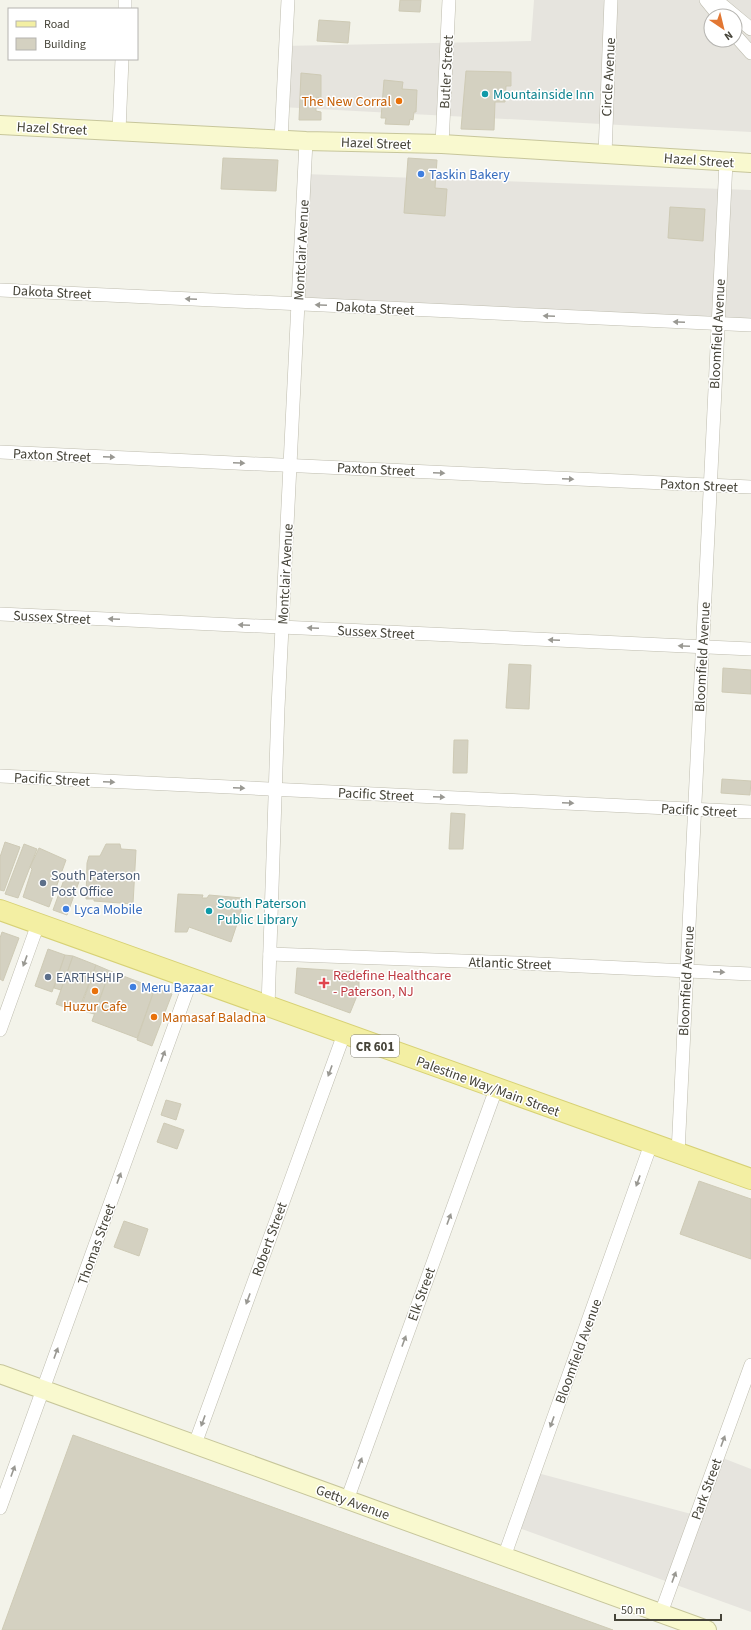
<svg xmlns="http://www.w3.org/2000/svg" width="751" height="1630" font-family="'Source Sans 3',sans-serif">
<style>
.industrial{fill:#e6e4de;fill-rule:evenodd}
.building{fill:#d4d1c1;stroke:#cecab5}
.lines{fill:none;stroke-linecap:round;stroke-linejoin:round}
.street-casing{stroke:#bebcae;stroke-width:14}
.secondary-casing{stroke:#c7c69b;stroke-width:20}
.primary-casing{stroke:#d7d175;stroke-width:22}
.street{stroke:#fff;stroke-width:13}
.secondary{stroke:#f9f9cf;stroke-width:18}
.primary{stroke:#f3efa3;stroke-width:20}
.oneway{fill:#999892}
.culture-dot{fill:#0f9aa8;stroke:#fff;stroke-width:1.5}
.food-dot{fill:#e8710a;stroke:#fff;stroke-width:1.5}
.shop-dot{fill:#3f7fe0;stroke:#fff;stroke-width:1.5}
.service-dot{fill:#5c6f8a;stroke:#fff;stroke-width:1.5}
.health-dot{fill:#e0444e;stroke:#fff;stroke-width:1.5}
.labels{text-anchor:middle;stroke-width:3;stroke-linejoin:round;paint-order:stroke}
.shield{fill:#fff;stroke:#7e7c74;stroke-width:1}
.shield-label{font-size:13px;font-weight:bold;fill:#464439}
.street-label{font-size:14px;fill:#464439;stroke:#fff}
.culture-label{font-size:14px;fill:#0d838f;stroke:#fff;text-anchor:start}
.food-label{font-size:14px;fill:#c56008;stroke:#fff;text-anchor:end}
.shop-label{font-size:14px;fill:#366cbe;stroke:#fff;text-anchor:start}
.service-label{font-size:14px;fill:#4e5e75;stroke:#fff;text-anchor:start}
.health-label{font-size:14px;fill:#be3a42;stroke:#fff;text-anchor:start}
</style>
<rect width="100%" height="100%" fill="#f3f3ea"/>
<g class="industrial">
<path d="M534,0H751V132L281,107L282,46L531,41ZM711,16H735V40H711Z"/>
<path d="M304,174L751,190V320L291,304Z"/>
<path d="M715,1455L751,1469V1612L508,1524L530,1471L695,1515Z"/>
</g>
<g class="building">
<path d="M400,0H421L420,12L399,11Z"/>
<path d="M319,20L350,22L348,43L317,41Z"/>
<path d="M466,71L511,72V86H506L505,102H495L494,130L461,129Z"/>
<path d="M301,73L321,75V98L316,97V111L321,112V120H299Z"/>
<path d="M384,80L403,82L402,89L417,90L416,112H414L413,120L410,119L409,125L385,124L386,118H381Z"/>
<path d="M223,158L278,160L276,191L221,189Z"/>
<path d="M408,158L437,160L435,188L447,189L445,216L404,213Z"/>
<path d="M670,207L705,209L703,241L668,238Z"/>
<path d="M509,664L531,665L529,709L506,708Z"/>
<path d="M723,668L751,670V694L722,692Z"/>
<path d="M454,740H468L467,773H453Z"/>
<path d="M722,779L751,781L750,795L721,793Z"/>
<path d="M451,813L465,814L463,849H449Z"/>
<path d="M5,842L20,847L4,891L0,890V857Z"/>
<path d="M24,844L37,849L18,898L5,894Z"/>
<path d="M106,844H120L121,849L136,850L133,904L94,901V899H86L87,863L89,856H100Z"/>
<path d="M39,848L66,860L49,907L23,897L32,869L30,867Z"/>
<path d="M74,874L81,876L67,915L53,910L65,877L70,878Z"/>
<path d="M178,894L203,895L202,898H207L209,895L242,898L240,924H237L231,942L189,927L187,932H175Z"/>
<path d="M2,932L19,938L3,981L0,979V938Z"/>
<path d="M48,949L65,955L52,992L35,986Z"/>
<path d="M65,955L73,956L61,990L54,988Z"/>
<path d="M73,956L96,965L78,1012L56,1004Z"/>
<path d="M96,965L110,971L94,1014L80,1010Z"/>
<path d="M297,968L359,972V991L350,1013L295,993Z"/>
<path d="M110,971L155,988L137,1038L92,1021Z"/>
<path d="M155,988L172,994L152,1046L137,1040Z"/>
<path d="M166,1100L181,1104L176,1120L161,1115Z"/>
<path d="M164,1123L184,1130L177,1149L157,1142Z"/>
<path d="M699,1181L751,1199V1259L680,1234Z"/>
<path d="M124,1221L148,1229L139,1256L114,1247Z"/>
<path d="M73,1435L613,1630H2Z"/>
</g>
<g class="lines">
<g class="street-casing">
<g id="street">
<path d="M706,0L719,16"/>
<path d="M716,0L751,29"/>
<path d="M125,9V0"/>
<path d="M735,35L751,53"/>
<path d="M119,131L122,59"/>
<path d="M281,140L288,0"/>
<path d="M442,144L449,0"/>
<path d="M605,154L611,0"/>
<path d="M0,290L751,325"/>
<path d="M0,452L751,487"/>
<path d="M0,614L751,649"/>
<path d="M0,776L751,812"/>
<path d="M270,954L518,963L751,974"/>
<path d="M268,1007L278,708L306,141"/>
<path d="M0,1030L38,924"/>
<path d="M678,1153L726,162"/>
<path d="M195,1444L344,1034"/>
<path d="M347,1500L496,1089"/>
<path d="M0,1508L191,980"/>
<path d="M504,1557L651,1144"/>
<path d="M661,1613L751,1365"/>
</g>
</g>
<g class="secondary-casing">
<g id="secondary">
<path d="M0,125L306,141L442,144L751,163"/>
<path d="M0,1374L707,1630"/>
</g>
</g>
<g class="primary-casing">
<path id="primary" d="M0,910L751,1179"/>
</g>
<use href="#street" class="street"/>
<use href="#secondary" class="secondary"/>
<use href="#primary" class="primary"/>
</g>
<defs><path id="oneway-solid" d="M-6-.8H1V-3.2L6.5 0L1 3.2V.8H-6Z"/></defs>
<g class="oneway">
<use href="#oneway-solid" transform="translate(191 299) rotate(-177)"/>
<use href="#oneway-solid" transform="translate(321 305) rotate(-177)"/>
<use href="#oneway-solid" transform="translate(549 316) rotate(-177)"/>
<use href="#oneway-solid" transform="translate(679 322) rotate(-177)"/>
<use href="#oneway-solid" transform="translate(109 457) rotate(2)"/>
<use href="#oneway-solid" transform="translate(239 463) rotate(2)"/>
<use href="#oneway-solid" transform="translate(439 473) rotate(3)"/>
<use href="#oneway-solid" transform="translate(568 479) rotate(3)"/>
<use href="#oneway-solid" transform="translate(114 619) rotate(-177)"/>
<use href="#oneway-solid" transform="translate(244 625) rotate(-177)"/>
<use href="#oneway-solid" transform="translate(313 628) rotate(-177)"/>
<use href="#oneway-solid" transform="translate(554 640) rotate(-177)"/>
<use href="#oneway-solid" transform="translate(684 646) rotate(-177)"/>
<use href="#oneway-solid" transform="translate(109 782) rotate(3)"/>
<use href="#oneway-solid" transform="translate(239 788) rotate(3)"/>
<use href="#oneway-solid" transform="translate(439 797) rotate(3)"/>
<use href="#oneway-solid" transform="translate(568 803) rotate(3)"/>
<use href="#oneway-solid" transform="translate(25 961) rotate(110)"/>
<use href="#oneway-solid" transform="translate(719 972) rotate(3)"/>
<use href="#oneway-solid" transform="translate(163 1056) rotate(-70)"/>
<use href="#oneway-solid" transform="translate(330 1071) rotate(110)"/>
<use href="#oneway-solid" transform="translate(119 1178) rotate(-70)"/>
<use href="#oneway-solid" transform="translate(638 1181) rotate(110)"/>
<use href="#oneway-solid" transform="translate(449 1219) rotate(-70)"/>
<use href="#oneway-solid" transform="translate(248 1299) rotate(110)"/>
<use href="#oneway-solid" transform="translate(404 1341) rotate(-70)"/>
<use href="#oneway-solid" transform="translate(56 1353) rotate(-70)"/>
<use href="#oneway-solid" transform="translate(203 1421) rotate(110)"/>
<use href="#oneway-solid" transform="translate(552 1422) rotate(110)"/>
<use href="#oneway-solid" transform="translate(723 1441) rotate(-70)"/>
<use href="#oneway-solid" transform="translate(360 1463) rotate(-70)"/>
<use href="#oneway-solid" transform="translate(13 1471) rotate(-70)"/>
<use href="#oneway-solid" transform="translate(674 1577) rotate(-70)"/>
</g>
<g class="culture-dot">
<circle cx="485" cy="94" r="4"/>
<circle cx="209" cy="911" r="4"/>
</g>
<g class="food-dot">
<circle cx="399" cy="101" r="4"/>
<circle cx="95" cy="991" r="4"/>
<circle cx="154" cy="1017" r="4"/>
</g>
<g class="shop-dot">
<circle cx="421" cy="174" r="4"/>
<circle cx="66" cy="909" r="4"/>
<circle cx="133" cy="987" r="4"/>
</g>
<g class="service-dot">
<circle cx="43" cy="883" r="4"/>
<circle cx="48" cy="977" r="4"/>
</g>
<path class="health-dot" d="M322 977h4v4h4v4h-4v4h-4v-4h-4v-4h4z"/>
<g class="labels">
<rect class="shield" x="351" y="1035" width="48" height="22" rx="3"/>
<g class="shield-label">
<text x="375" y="1051">CR 601</text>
</g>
<g class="street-label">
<text transform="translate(446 72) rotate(-87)" y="5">Butler Street</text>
<text transform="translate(608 77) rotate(-87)" y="5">Circle Avenue</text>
<text transform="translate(52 128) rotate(3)" y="5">Hazel Street</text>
<text transform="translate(376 143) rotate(2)" y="5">Hazel Street</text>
<text transform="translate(699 160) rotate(4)" y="5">Hazel Street</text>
<text transform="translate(301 250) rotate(-87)" y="5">Montclair Avenue</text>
<text transform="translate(52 292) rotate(3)" y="5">Dakota Street</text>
<text transform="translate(375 308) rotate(3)" y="5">Dakota Street</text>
<text transform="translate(717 334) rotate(-87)" y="5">Bloomfield Avenue</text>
<text transform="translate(52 455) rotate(3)" y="5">Paxton Street</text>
<text transform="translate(376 469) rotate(3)" y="5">Paxton Street</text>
<text transform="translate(699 485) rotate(3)" y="5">Paxton Street</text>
<text transform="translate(285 574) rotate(-87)" y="5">Montclair Avenue</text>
<text transform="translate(52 617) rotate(3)" y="5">Sussex Street</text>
<text transform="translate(376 632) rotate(3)" y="5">Sussex Street</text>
<text transform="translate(702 657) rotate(-87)" y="5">Bloomfield Avenue</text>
<text transform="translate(52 779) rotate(3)" y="5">Pacific Street</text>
<text transform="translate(376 794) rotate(3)" y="5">Pacific Street</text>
<text transform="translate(699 810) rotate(3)" y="5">Pacific Street</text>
<text transform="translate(510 963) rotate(2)" y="5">Atlantic Street</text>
<text transform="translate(686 981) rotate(-87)" y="5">Bloomfield Avenue</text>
<text transform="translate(488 1086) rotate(20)" y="5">Palestine Way/Main Street</text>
<text transform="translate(269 1239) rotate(-70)" y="5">Robert Street</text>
<text transform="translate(96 1244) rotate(-70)" y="5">Thomas Street</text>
<text transform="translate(421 1294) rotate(-70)" y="5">Elk Street</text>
<text transform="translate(578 1351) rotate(-70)" y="5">Bloomfield Avenue</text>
<text transform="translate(706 1489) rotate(-70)" y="5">Park Street</text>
<text transform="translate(353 1502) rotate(20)" y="5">Getty Avenue</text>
</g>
<g class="culture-label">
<text x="493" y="99">Mountainside Inn</text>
<text x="217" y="908">South Paterson<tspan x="217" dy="16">Public Library</tspan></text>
</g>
<g class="food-label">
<text x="391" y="106">The New Corral</text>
<text x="95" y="1011" text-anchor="middle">Huzur Cafe</text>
<text x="162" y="1022" text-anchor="start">Mamasaf Baladna</text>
</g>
<g class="shop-label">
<text x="429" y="179">Taskin Bakery</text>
<text x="74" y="914">Lyca Mobile</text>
<text x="141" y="992">Meru Bazaar</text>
</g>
<g class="service-label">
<text x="51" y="880">South Paterson<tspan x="51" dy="16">Post Office</tspan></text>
<text x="56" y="982">EARTHSHIP</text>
</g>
<g class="health-label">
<text x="333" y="980">Redefine Healthcare<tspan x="333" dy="16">- Paterson, NJ</tspan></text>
</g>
</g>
<rect x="8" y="8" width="130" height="52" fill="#ffffff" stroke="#b5b4b0"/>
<rect x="16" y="21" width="20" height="6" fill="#f3efa3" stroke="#b5b4b0"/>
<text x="44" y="28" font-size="12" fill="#464439">Road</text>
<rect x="16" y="38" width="20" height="12" fill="#d4d1c1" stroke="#b5b4b0"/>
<text x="44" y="48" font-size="12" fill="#464439">Building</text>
<g transform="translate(723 28) rotate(145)"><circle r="19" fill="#ffffff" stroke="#b5b4b0"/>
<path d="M0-3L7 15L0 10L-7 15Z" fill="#e27733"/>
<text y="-6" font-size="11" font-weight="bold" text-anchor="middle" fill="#464439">N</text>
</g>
<path d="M615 1614v6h106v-6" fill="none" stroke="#464439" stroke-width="2"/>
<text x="621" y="1614" font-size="12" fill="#464439" stroke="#ffffff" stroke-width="3" paint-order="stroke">50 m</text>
</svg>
